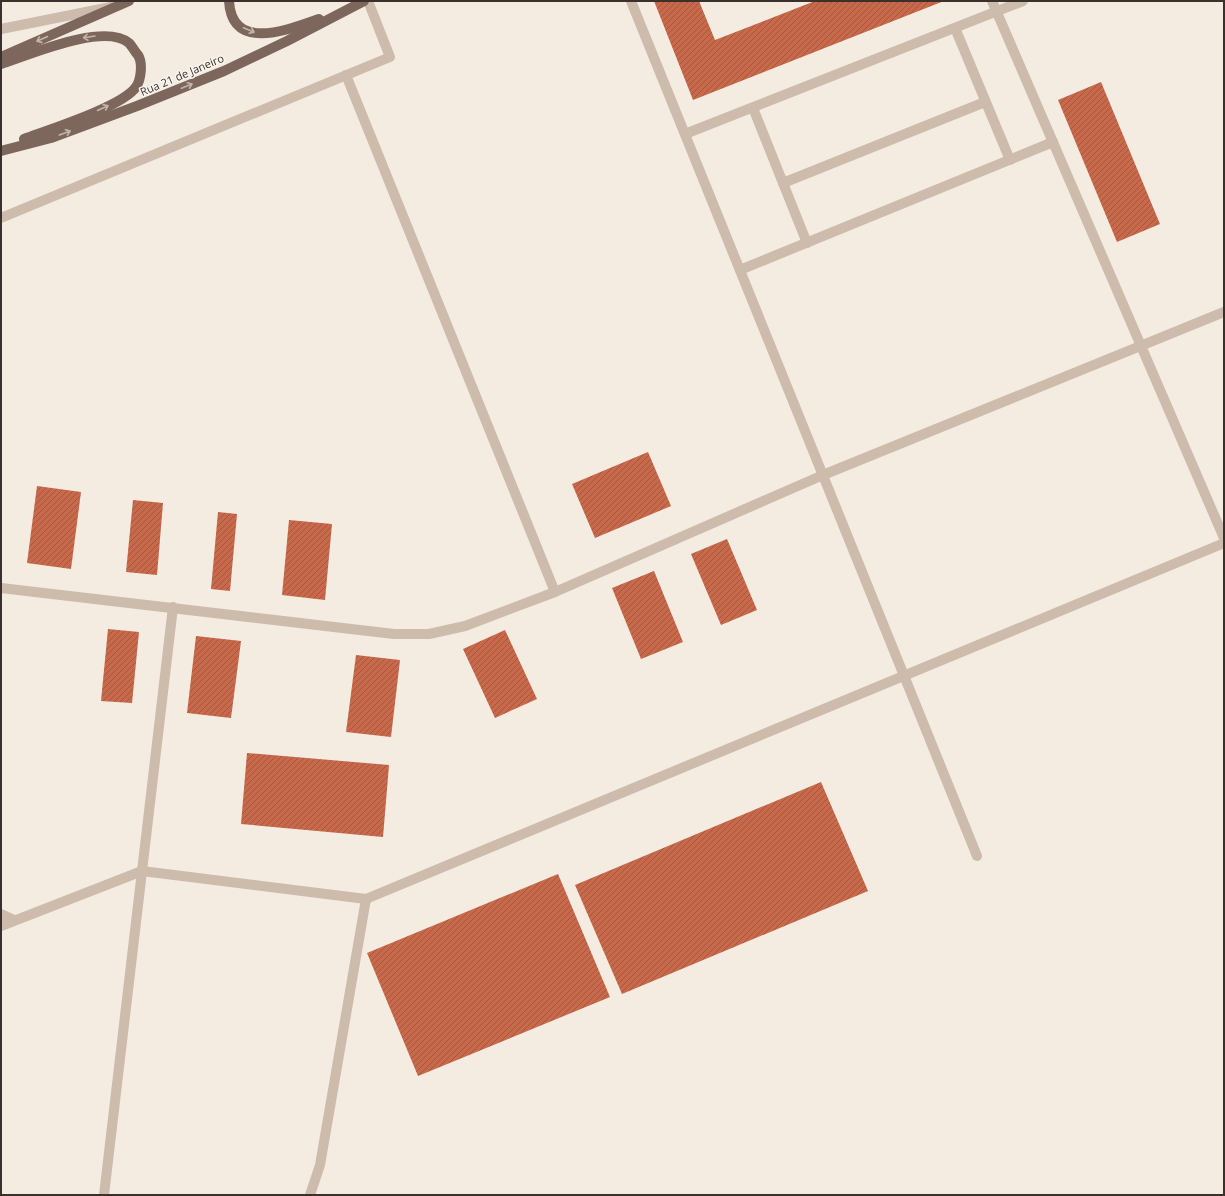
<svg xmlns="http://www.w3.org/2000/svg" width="1225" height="1196" font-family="'Open Sans',sans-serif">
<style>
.building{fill:url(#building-hatch)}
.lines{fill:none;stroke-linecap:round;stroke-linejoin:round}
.service{stroke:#cdbbac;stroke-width:10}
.primary{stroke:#7d675c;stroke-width:10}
.oneway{stroke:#c2b5ac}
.labels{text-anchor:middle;stroke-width:3;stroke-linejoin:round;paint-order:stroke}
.street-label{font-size:11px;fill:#3b302b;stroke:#fbf5ee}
</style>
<defs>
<pattern id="building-hatch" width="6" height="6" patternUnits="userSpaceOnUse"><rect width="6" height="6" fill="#c8694b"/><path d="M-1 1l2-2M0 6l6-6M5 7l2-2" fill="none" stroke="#a4573f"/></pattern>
</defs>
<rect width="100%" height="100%" fill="#f4ebe1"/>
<g class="building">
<path d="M654,1H699L715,40L815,1H944L693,100Z"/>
<path d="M1101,82L1160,224L1117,242L1058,100Z"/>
<path d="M648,452L671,506L595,538L572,484Z"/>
<path d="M37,486L81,492L71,569L27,563Z"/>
<path d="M133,500L163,503L157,575L126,572Z"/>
<path d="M218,512L237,514L230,591L211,589Z"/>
<path d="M289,520L332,524L325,600L282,595Z"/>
<path d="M727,539L757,610L721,625L691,554Z"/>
<path d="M654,571L683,642L641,659L612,588Z"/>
<path d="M108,629L139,632L132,703L101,701Z"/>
<path d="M505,630L537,699L495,718L463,649Z"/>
<path d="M196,636L241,641L231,718L187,713Z"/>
<path d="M356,655L400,660L391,737L346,732Z"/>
<path d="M247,753L389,765L383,837L241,824Z"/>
<path d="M821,782L868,891L622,994L575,885Z"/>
<path d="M558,874L610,997L418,1076L367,953Z"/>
</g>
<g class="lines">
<g class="service">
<path d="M631,1L977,856"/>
<path d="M992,1L1224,538"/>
<path d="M955,28L1010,160"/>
<path d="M1,29L111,7"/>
<path d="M346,75L555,592"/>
<path d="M753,108L807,243"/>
<path d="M685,134L1023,1"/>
<path d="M783,183L985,102"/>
<path d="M1,218L390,57L368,1"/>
<path d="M740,270L1053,142"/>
<path d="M1,588L394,634H429L465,626L555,592L823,475L1224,312"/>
<path d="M1,914L14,920"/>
<path d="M1,926L142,871L366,899L1224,543"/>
<path d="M104,1195L173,607"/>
<path d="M310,1195L320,1165L366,899"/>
</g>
<g class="primary">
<path d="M229,1C232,53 290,29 319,19"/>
<path d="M1,57L129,1"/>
<path d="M1,64C29,55 104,22 129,43C132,46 135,52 138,55C143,63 141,80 136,87C122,107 48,130 24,139"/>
<path d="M1,151L51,138L137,106L224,71L287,41L364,1"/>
</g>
</g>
<defs><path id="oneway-shaft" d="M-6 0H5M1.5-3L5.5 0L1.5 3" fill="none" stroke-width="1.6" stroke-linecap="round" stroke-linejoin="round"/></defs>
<g class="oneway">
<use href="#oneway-shaft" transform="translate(249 30) rotate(23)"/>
<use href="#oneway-shaft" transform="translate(89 37) rotate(171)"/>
<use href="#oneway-shaft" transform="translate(42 39) rotate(156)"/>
<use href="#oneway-shaft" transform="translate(187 86) rotate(-22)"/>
<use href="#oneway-shaft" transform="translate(103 108) rotate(-24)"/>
<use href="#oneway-shaft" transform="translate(65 133) rotate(-20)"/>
</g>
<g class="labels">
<g class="street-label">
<text transform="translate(182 75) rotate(-23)" y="4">Rua 21 de Janeiro</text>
</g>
</g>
<rect width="1225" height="1196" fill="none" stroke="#3b302b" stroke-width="4"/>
</svg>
